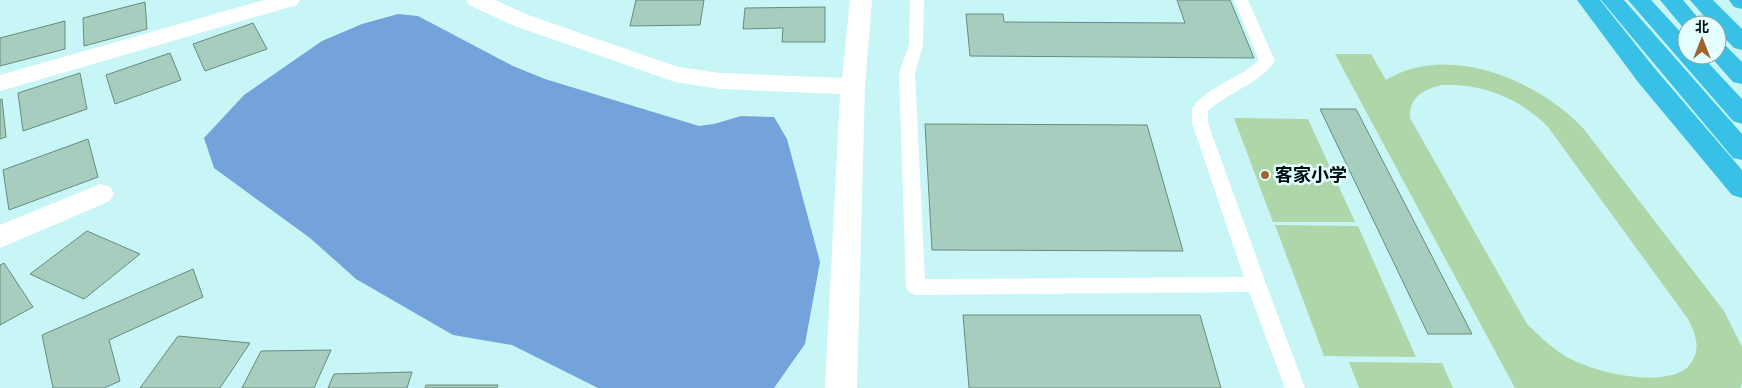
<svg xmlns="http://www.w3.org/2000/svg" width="1742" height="388" font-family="Overpass,'Noto Sans SC',sans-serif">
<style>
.green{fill:#afd6a9;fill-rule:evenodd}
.water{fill:#74a3dc}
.building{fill:#a6cdbe;stroke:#678c7e}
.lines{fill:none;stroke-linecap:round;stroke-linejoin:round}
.service{fill:#fff;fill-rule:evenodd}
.minor{fill:#fff;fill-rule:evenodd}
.trunk{fill:#38c0e6;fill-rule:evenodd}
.poi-dot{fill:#a3632d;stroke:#e4ffff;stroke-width:2}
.labels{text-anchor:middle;stroke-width:5;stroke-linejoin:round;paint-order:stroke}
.poi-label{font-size:18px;font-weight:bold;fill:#010f10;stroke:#e4ffff;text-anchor:start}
</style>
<rect width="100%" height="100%" fill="#c8f6f6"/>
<g class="green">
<path d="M1335,54H1371L1386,80C1448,42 1538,80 1583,128L1724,311L1742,347V383L1740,388H1515ZM1441,85C1481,83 1520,98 1548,127L1688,319C1697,337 1702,351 1687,368C1661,388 1594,373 1565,356C1551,347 1539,336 1527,324L1410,118C1409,97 1423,90 1441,85Z"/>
<path d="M1234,118L1308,119L1355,222H1273Z"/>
<path d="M1275,225L1358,226L1416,357L1324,356Z"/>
<path d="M1349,362L1442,363L1453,388H1359Z"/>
</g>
<path class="water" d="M398,14L418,16L513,66L545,79L699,126L714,124L741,116L774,117L787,139L820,262L805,344L774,388H598L512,345L453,335L356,279L310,238L214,168L204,138L244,95L322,41L362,24Z"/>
<g class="building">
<path d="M636,0H704L700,25L630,26Z"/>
<path d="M1177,0H1230L1254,58L970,56L966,14H1003L1004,22L1185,23Z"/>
<path d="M145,2L147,29L84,46L83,18Z"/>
<path d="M825,7V42H782L783,28L743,29L745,8Z"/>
<path d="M65,21V49L0,66V38Z"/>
<path d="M253,23L267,49L205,71L193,44Z"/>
<path d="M170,53L181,80L115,104L106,75Z"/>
<path d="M80,73L87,109L23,131L18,93Z"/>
<path d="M2,99L6,137L0,139V100Z"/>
<path d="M1320,109H1356L1472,334H1428Z"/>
<path d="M925,124L1147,125L1183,251L932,250Z"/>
<path d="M88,139L98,177L9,210L3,170Z"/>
<path d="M87,231L140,254L84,299L30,274Z"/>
<path d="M4,263L33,307L0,325V265Z"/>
<path d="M193,269L203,297L109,340L120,381L104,388H53L42,335Z"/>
<path d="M963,315H1200L1221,388H969Z"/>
<path d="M178,336L250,343L220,388H140Z"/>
<path d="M331,350L314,388H242L261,351Z"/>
<path d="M412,372L407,388H328L334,374Z"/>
<path d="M426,385H498L497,388H425Z"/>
</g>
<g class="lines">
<path class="service" d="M910,0H924L923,45L915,73L925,279L1244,277L1192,123V109C1206,86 1240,79 1259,60L1234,0H1248L1275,61C1259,84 1228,92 1208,111V123L1266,284L1305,388H1285L1249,292L916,295L909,292L906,287L899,73L909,45Z"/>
<g class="minor">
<path d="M264,0H300L297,5L0,91V75Z"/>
<path d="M466,0H495L528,15L678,67L720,73L842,78L850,0H872L865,86L857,388H825L840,94L720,89L675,82L512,25L469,5Z"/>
<path d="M100,184L110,187L114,194L110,201L0,248V225Z"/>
</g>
<g class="trunk">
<path d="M1577,0H1600L1656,70L1742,170V198L1732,195L1638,82Z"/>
<path d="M1601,0H1624L1742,134V160L1733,158Z"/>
<path d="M1628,0H1651L1687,39V55H1701L1742,99V124L1733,121Z"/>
<path d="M1660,0H1683L1704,25H1687V30H1685Z"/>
<path d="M1690,0H1713L1742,29V50L1734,48L1717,30V25H1712Z"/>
<path d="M1729,0H1742V9L1734,7Z"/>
<path d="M1717,43L1725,45L1742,62V84L1733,82L1709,55H1717Z"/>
</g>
</g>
<circle class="poi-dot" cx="1265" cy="175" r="5"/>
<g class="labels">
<g class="poi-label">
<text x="1275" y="181">客家小学</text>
</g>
</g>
<g transform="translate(1702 40)"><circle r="24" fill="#e4ffff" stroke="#899f9f"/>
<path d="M0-4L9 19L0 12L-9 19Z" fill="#a3632d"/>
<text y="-8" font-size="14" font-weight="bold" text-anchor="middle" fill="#010f10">北</text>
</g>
</svg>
